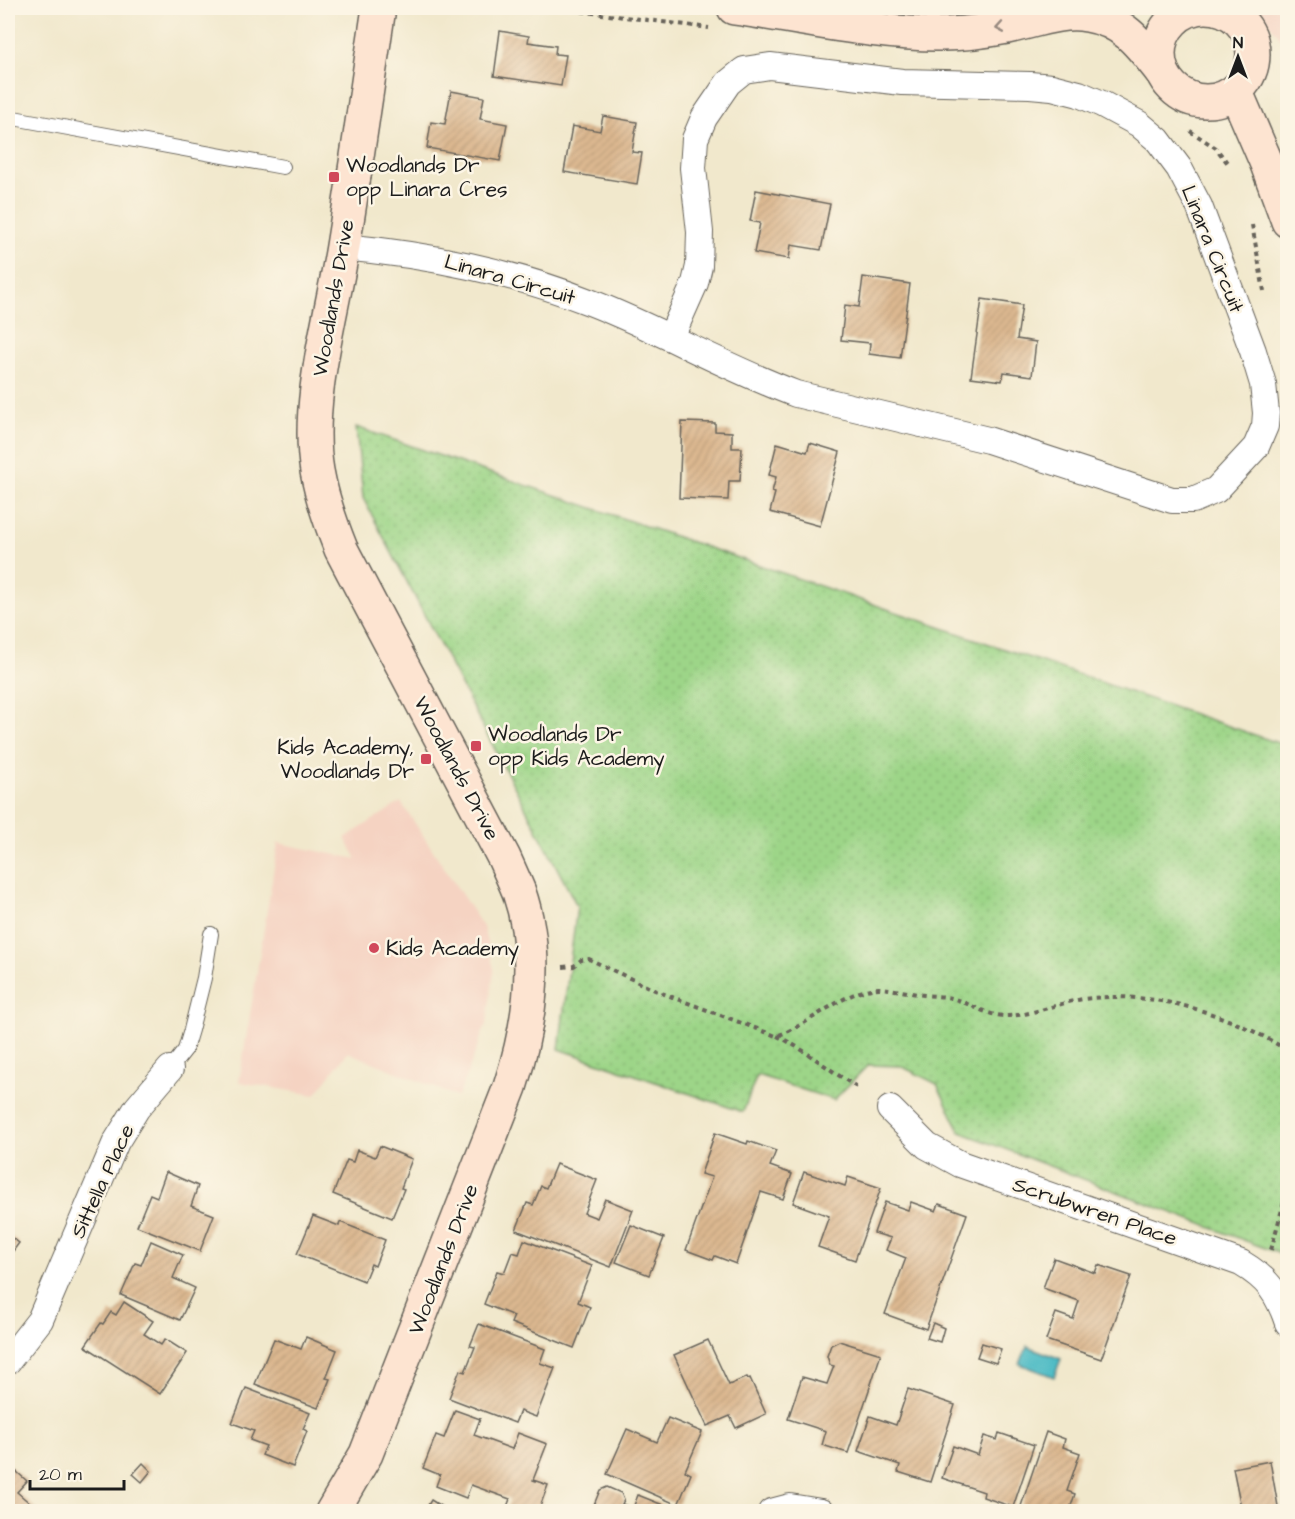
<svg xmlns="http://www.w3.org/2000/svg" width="1295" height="1519" font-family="'Architects Daughter',sans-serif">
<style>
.built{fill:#f5d3c2}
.grass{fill:url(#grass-dots);stroke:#5c7852;stroke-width:1.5}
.water{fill:#4dbbc5;stroke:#346c70;stroke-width:1.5}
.building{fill:url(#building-hatch)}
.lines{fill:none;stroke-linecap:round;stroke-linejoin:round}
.lane-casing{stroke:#67635a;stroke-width:16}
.street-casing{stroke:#67635a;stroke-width:28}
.secondary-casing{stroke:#67635a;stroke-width:36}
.path{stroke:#67635a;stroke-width:4;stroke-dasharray:4.5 4.5;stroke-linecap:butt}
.lane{stroke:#fff;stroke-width:14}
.street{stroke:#fff;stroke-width:26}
.secondary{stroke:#fde4d1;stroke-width:33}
.oneway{stroke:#988a80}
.poi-dot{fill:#d1495b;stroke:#fcf5e5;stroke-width:2}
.labels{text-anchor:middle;stroke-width:5;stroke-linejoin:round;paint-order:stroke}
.poi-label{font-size:21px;fill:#1c1c1c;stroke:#fcf5e5;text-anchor:start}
.street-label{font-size:21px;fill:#1c1c1c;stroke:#fcf5e5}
</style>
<defs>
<pattern id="grass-dots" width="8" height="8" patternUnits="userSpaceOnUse" patternTransform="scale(1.5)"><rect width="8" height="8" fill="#9dd588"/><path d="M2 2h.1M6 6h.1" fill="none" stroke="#87b675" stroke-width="1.8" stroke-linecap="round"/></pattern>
<pattern id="building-hatch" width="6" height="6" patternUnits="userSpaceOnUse" patternTransform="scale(1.5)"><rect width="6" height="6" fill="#dcb890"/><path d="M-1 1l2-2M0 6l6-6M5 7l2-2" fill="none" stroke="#bc9e7c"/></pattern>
</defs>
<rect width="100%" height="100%" fill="#fcf5e5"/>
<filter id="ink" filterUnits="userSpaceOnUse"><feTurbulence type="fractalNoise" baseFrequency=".0167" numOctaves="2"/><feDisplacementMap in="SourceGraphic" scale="12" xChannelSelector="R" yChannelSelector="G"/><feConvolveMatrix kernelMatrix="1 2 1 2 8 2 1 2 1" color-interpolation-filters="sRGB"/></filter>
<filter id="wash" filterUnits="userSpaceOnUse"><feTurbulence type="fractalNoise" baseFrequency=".008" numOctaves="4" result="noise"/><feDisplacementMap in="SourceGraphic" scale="24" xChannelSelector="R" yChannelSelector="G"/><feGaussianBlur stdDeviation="1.35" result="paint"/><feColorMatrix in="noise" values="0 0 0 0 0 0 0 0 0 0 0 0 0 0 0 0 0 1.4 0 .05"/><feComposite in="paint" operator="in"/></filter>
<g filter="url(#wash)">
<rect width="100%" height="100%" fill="#f1e8cc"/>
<g class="built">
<path d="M1255,8H1287V50L1277,33Z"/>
<path d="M401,802L483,927L494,969L487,1022L458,1097L348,1052L315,1095L239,1082L278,843L357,859L345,838Z"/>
</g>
<path class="grass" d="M356,427L1287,746V1261L1283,1255L960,1132L937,1084L901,1066L868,1065L834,1100L757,1075L743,1112L559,1049L577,906L363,498Z"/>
<path class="water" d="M1027,1346L1061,1359L1054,1377L1020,1364Z"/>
<g id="blocks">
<g class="building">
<path d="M500,31L529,36L528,42L556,46L555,54L566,55L561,86L494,76Z"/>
<path d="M451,91L484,97L480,119L507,124L500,161L427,148L431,122L445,124Z"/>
<path d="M603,116L637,122L632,152L642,153L637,184L564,172L572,126L600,131Z"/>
<path d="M756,190L830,204L821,250L791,245L789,259L754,253L760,223L750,221Z"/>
<path d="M863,277L910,284L900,358L869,354L870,343L841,340L845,305L859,307Z"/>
<path d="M982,299L1022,305L1017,339L1036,342L1032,376L1004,372L1002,381L971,377Z"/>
<path d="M682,422L715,423V431L732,432V448H742L740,481H729L728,500L679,498Z"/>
<path d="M777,443L807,452L810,443L840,452L820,526L770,512L775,493L772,492L776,477L769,475Z"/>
<path d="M715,1133L747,1144L748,1141L776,1151L770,1166L792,1174L783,1199L761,1192L736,1264L715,1256L713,1260L686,1250L712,1177L701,1174Z"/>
<path d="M380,1146L412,1159L401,1188L404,1189L392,1218L333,1194L347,1160L353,1162L357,1150L375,1157Z"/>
<path d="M556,1164L597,1180L584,1213L597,1218L605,1199L633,1210L611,1267L516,1230L527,1203L533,1205L541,1186L546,1188Z"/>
<path d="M166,1172L198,1186L191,1206L214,1215L200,1251L137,1226L150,1194L157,1197Z"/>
<path d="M804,1172L845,1186L848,1177L881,1188L855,1260L818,1247L829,1216L793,1203Z"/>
<path d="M885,1202L908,1210L911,1202L936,1211L939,1204L967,1214L926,1329L885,1314L906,1258L886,1250L891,1238L874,1233Z"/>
<path d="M313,1216L339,1226L340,1222L385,1240L375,1266L371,1264L364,1281L297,1254Z"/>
<path d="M631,1225L664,1238L649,1275L616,1262Z"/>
<path d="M8,1235L19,1243L8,1258Z"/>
<path d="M524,1240L592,1266L578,1302L590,1307L574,1348L511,1323L514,1316L484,1304L497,1271L504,1273L512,1252L519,1254Z"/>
<path d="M151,1241L183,1255L173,1278L195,1288L180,1320L121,1295L135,1263L141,1265Z"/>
<path d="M1054,1258L1095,1273L1098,1265L1131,1276L1101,1359L1046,1340L1056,1313L1073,1319L1079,1301L1043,1288Z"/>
<path d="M124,1302L153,1321L144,1334L161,1345L165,1339L187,1353L160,1394L85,1346L101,1323L103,1324L111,1312L116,1315Z"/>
<path d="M933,1323L944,1328L940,1342L927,1338Z"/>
<path d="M479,1324L545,1349L540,1363L555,1368L536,1417L520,1411L515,1423L449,1398L460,1370L465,1372L475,1347L470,1346Z"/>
<path d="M306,1337L337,1350L326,1378L330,1379L318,1408L255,1384L274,1339L301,1349Z"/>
<path d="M708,1340L729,1385L747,1377L748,1379L750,1378L766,1414L736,1428L730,1416L707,1426L674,1355Z"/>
<path d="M839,1341L881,1354L848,1453L822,1445L826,1431L788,1419L802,1377L827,1384L834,1366L830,1365L827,1356L831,1345Z"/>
<path d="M982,1343L1001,1349L996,1363L977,1357Z"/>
<path d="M246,1388L310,1413L303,1429L307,1431L293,1467L262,1455L266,1446L250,1440L254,1431L232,1423Z"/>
<path d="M908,1389L955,1405L930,1482L898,1472L900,1465L858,1451L870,1416L896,1425Z"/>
<path d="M455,1410L480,1419L474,1435L512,1449L518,1433L547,1444L533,1480L548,1485L538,1512H505L510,1499L471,1485L466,1498L436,1486L440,1475L423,1468L436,1435L444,1438Z"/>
<path d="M668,1418L702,1432L685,1471L691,1474L678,1505L607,1474L627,1429L657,1442Z"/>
<path d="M1046,1432L1065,1439L1063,1447L1080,1453L1067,1491L1075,1494L1069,1512H1019Z"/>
<path d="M999,1433L1034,1445L1013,1507L983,1497L984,1492L942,1478L953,1446L978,1455L984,1436L997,1440Z"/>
<path d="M1270,1461L1279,1512H1242L1233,1468Z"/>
<path d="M143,1463L151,1471L142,1482L133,1474Z"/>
<path d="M8,1464L27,1481L17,1492L40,1512H8Z"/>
<path d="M607,1487L621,1493L624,1500L622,1504L633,1508L638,1495L673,1509L672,1512H591L600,1490Z"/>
<path d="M431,1500L450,1512H424Z"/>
</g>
</g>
</g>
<g filter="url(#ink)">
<use href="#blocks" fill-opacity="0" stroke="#67635a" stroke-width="1.5"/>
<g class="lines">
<g class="lane-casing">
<g id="lane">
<path d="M8,117L283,167"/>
<path d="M170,1069L185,1050L191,1030L204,978L211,934"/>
</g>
</g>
<g class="street-casing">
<g id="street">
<path d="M343,247C430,255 510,271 592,303C661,330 726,368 796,394L988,440L1172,500H1193L1216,490L1256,447L1265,426L1266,413L1263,384L1253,351L1199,206L1179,168L1158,140L1139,124L1102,104L1079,94L1052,87L1030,85L902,82L770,66L744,70L728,83L704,118L695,139L693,168L700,232L699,266L695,283L671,337"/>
<path d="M890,1109L927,1146L960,1164L1241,1263C1268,1279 1278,1293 1288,1323"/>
<path d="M8,1361L40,1320L116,1142L137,1108L170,1069"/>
<path d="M771,1512L790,1507L821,1512"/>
</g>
</g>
<g class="secondary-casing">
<g id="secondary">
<circle cx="1206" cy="54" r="47"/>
<path d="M734,8C800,17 877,35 943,34C964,34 986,31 1007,27C1032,22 1061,10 1087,15C1124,21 1140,44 1161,71"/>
<path d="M1236,92L1267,164L1288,221"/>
<path d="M332,1512L366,1454L510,1087C530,1025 541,956 519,892C514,880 509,869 504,858L341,549C331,524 322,499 317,471C305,403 332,315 343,246C356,167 367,87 379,8"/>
</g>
</g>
<g class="path">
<path d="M555,8L709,28"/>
<path d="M1190,131L1216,148L1229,165"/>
<path d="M1252,225L1264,291"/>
<path d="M563,967L574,966L581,960L589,959L659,992L776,1036C811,1025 843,990 879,988C895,989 909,993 924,995C933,996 943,996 951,998C970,1003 988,1017 1008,1016C1033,1015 1058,1003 1083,999C1153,990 1230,1013 1288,1051"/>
<path d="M777,1036C805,1049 830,1071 857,1087"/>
<path d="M1271,1250L1288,1187"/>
</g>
<use href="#lane" class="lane"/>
<use href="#street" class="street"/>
<use href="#secondary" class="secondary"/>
</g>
<defs><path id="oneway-chevron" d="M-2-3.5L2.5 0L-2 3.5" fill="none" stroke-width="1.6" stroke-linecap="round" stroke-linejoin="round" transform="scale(1.5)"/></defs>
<use class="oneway" href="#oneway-chevron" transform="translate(1000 28) rotate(170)"/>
</g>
<g class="poi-dot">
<rect x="328" y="171" width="12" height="12" rx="3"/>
<rect x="470" y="740" width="12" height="12" rx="3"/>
<rect x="420" y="753" width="12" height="12" rx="3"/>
<circle cx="374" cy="948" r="6"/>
</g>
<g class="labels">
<g class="poi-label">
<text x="346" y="172">Woodlands Dr<tspan x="346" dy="24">opp Linara Cres</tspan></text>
<text x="488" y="741">Woodlands Dr<tspan x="488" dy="24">opp Kids Academy</tspan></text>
<text x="414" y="754" text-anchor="end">Kids Academy,<tspan x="414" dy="24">Woodlands Dr</tspan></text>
<text x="386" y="955">Kids Academy</text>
</g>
<g class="street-label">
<text transform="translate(1213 249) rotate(68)" y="7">Linara Circuit</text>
<text transform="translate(510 279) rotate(16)" y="7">Linara Circuit</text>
<text transform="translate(333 298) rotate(-80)" y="7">Woodlands Drive</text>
<text transform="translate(457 768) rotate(62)" y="7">Woodlands Drive</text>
<text transform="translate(102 1181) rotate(-65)" y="7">Sittella Place</text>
<text transform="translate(1095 1211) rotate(19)" y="7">Scrubwren Place</text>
<text transform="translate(443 1259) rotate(-69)" y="7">Woodlands Drive</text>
</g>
</g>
<rect width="1295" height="1519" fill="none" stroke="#fcf5e5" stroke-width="30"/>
<g transform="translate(1238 57)" stroke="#fcf5e5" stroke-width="4.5" paint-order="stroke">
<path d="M0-4.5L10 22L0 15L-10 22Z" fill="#1c1c1c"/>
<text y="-9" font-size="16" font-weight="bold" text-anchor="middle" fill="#1c1c1c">N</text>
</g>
<path d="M30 1480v9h94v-9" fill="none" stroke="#1c1c1c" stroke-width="3"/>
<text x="39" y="1480" font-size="18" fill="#1c1c1c" stroke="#fcf5e5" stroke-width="4.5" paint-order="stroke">20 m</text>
</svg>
